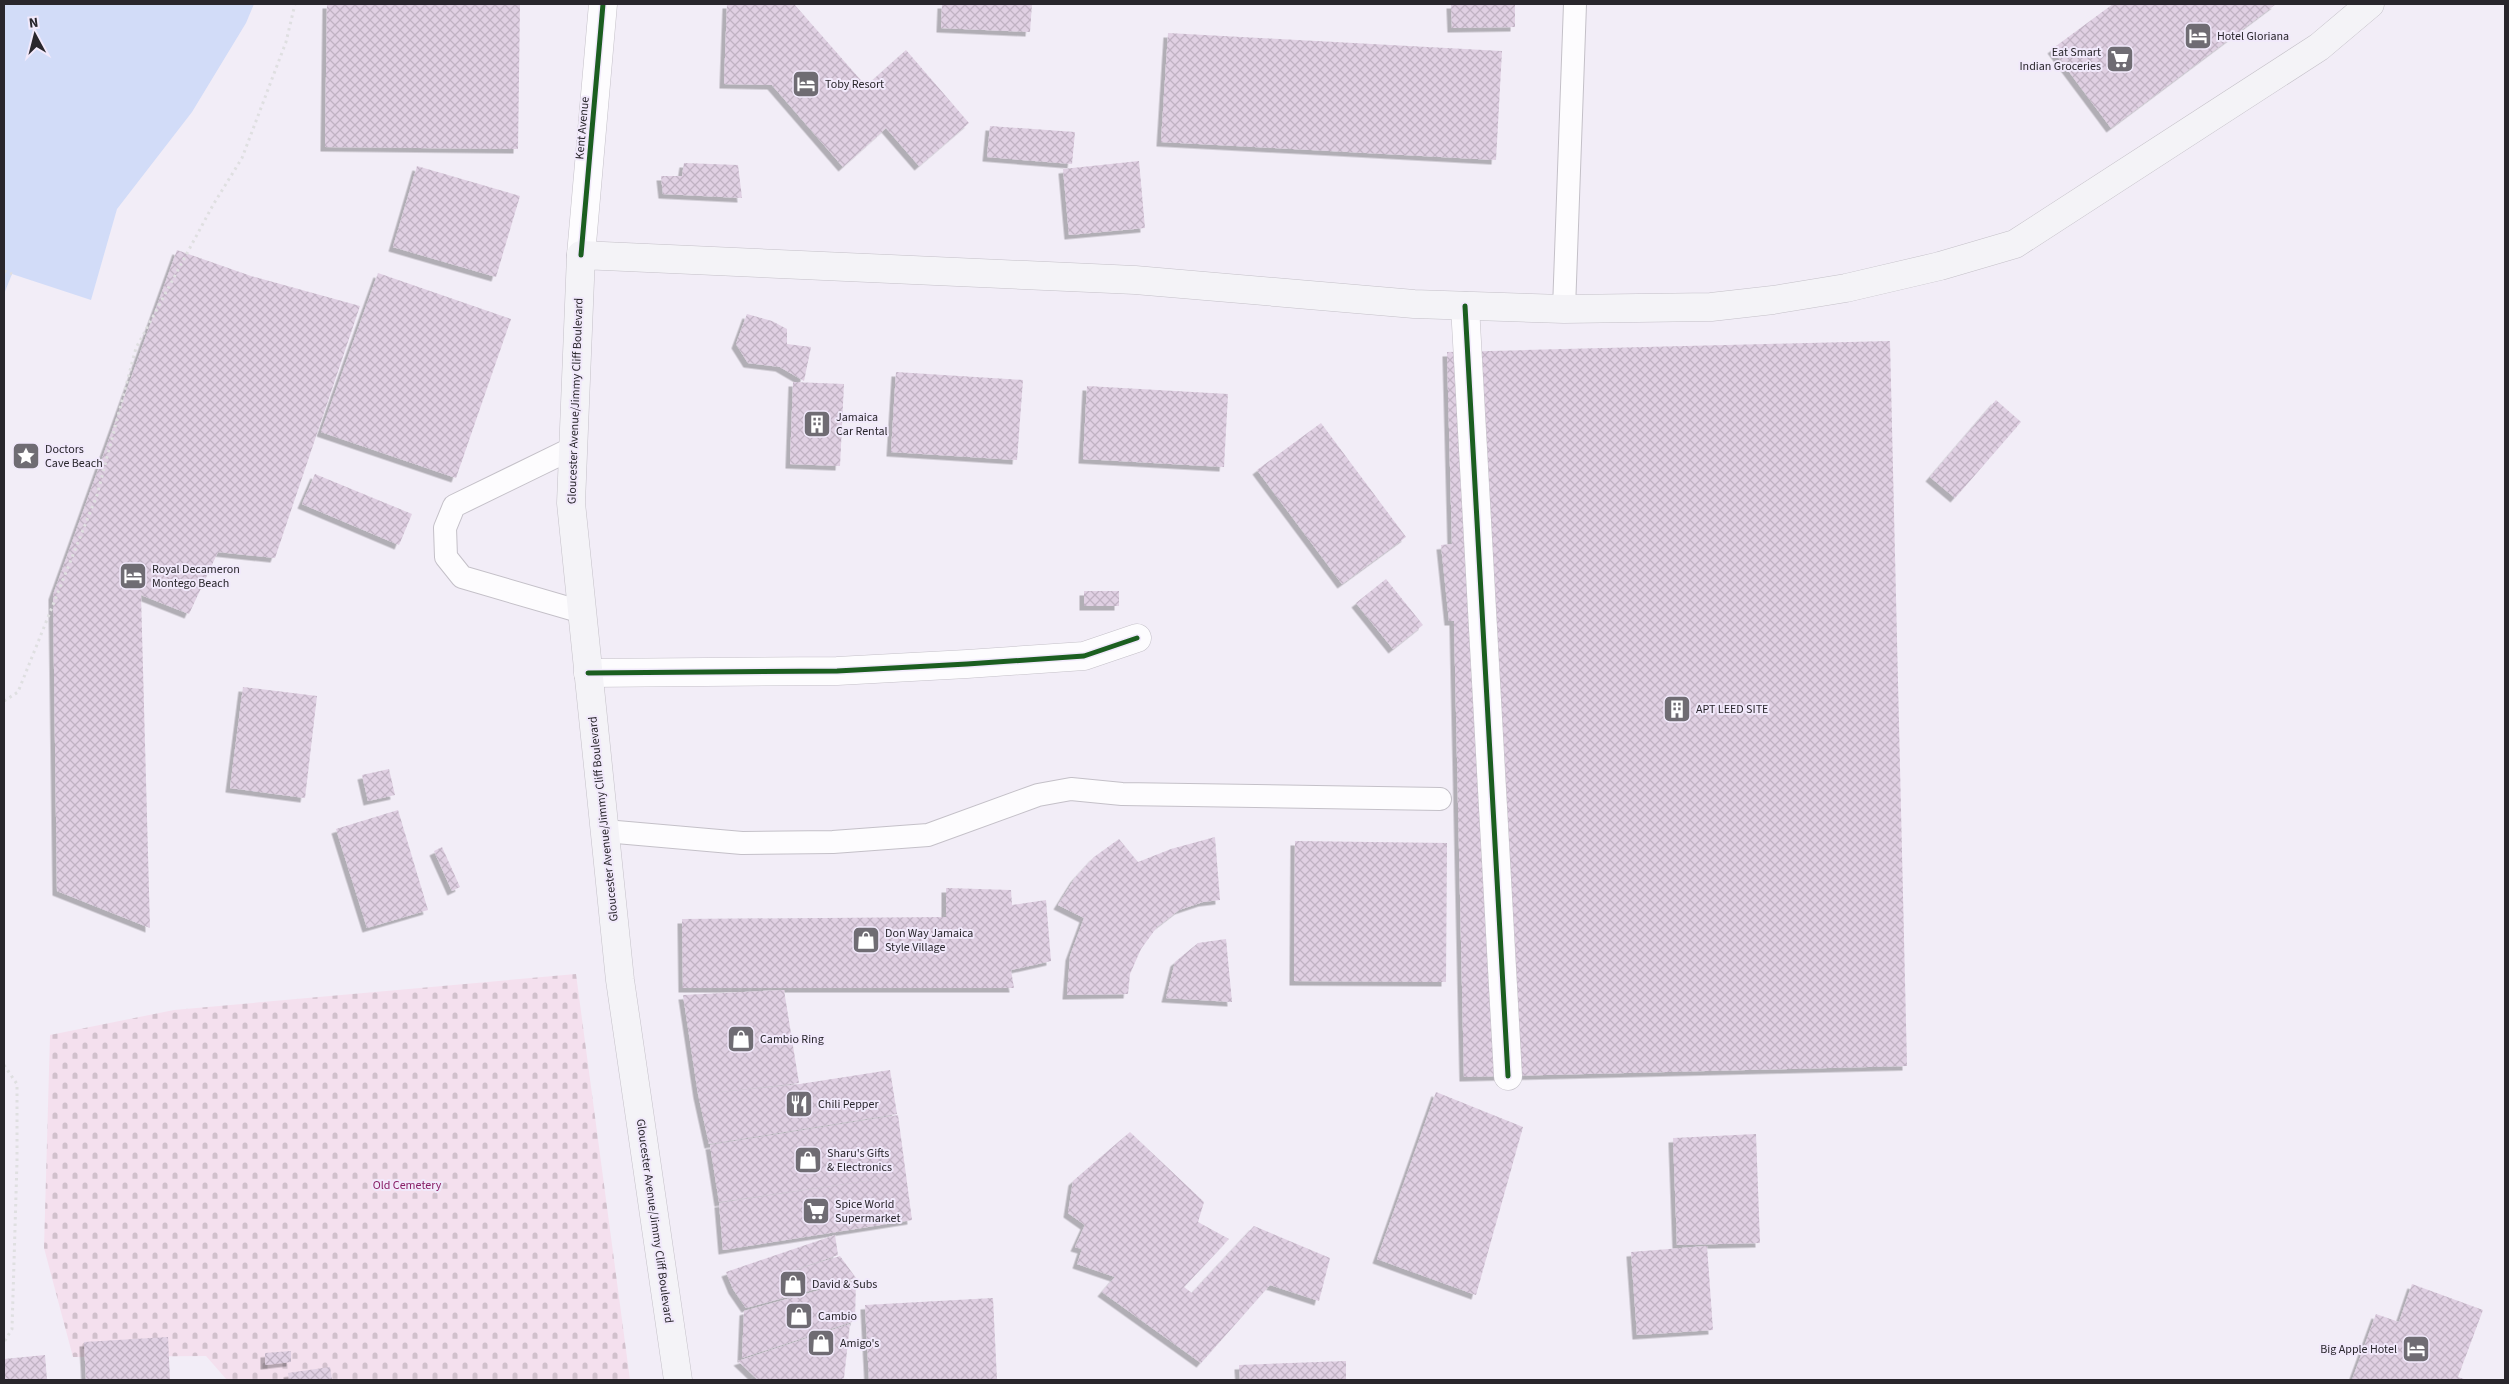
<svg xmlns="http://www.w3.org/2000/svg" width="2509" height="1384" font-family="'Source Sans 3',sans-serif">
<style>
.cemetery{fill:url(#cemetery-stones)}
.water{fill:#d2dcf8}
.building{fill:url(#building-cross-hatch);filter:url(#shadow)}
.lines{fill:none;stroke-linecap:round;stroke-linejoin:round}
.service-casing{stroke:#c4c0c8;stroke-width:24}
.minor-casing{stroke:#c4c0c8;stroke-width:29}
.secondary-casing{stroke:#c4c0c8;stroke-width:29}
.path{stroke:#dfdfe1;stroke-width:3;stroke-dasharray:2.5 4;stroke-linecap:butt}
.service{stroke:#fdfcfe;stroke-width:22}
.minor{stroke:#fdfcfe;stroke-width:28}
.secondary{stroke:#f4f3f7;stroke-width:28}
.cycleway-casing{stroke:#f1e9fb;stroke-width:8}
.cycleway{stroke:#1b5e20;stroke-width:5}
.labels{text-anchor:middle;stroke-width:4;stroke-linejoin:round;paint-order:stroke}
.poi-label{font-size:12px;fill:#29262c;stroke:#f1e9fb;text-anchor:start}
.street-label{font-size:12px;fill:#29262c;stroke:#f1e9fb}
.park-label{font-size:12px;fill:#881e65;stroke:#f1e9fb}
</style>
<defs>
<pattern id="cemetery-stones" width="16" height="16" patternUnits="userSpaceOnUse" patternTransform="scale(1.25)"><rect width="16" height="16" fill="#f4e0ee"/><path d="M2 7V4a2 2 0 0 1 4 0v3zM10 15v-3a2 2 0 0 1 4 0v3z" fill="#d1c0cc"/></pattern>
<pattern id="building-cross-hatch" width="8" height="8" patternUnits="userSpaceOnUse" patternTransform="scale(1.25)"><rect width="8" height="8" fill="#e0d0e3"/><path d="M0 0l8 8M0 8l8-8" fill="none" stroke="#c0b2c3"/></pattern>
<filter id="shadow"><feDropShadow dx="-4.5" dy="4.5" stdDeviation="0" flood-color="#0004"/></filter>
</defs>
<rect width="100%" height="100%" fill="#f2edf7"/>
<path class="cemetery" d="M576,974L630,1380H227L206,1356L73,1357L44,1248L50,1035L174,1010Z"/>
<path class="water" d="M4,4H254L246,23L192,112L117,209L91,300L12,274L4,294Z"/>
<g class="building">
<path d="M327,4H520L518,149L325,147Z"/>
<path d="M727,4H794L866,86L906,50L969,123L919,166L886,128L843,167L772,85L724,84Z"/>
<path d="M942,4H1032L1030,32L941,28Z"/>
<path d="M1451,4H1515V27L1452,28Z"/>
<path d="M2113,4H2276L2111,128L2052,49Z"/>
<path d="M1168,33L1502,51L1496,160L1161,142Z"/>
<path d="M990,126L1075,132L1072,164L987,157Z"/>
<path d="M1139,161L1145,228L1069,235L1063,169Z"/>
<path d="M684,163L738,165L742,198L663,194L661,176H682Z"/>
<path d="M417,166L520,196L496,277L393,247Z"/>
<path d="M177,250L251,276L360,306L275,558L218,552L189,614L141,595L150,928L57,891L53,595Z"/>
<path d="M378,273L511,319L456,478L321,432Z"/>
<path d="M747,314L772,321L787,329V344L811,347L804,381L780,367L748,363L736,344Z"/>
<path d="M1890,341L1907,1066L1464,1077L1454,621H1449L1441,545L1452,544L1447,352Z"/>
<path d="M896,372L1023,380L1017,460L891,452Z"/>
<path d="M793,382L844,384L840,466L790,464Z"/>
<path d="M1087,386L1228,394L1224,467L1083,459Z"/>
<path d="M1996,400L2021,422L1955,498L1930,477Z"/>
<path d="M1321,423L1406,537L1342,584L1257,470Z"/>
<path d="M315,474L412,514L399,545L302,504Z"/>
<path d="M1386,579L1423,625L1393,649L1356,603Z"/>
<rect x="1084" y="591" width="35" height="15"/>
<path d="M243,687L317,696L305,798L230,788Z"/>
<path d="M389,769L395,795L368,801L362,775Z"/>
<path d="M398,810L428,910L367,928L336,829Z"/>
<path d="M1215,837L1220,900L1203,902L1179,910L1157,927L1141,949L1130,974L1128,994L1067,995L1070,956L1084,918L1058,905L1075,878L1094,857L1119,839L1138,862L1171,849Z"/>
<path d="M1295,841L1447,843L1446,982L1294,981Z"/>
<path d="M442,847L460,887L452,891L434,851Z"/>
<path d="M946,888L1011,890L1012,905L1046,900L1051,961L1011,970L1014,988H683L682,919L946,917Z"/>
<path d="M1226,939L1232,1002L1166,998L1175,962L1198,943Z"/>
<path d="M784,990L799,1083L703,1094L800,1084L890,1070L897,1114L709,1144L698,1094L683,995Z"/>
<path d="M1436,1092L1523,1127L1476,1295L1377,1259Z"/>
<path d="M898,1115L912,1220L723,1250L719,1203L901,1176L719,1202L710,1145Z"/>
<path d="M1130,1132L1204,1202L1198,1222L1229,1239L1184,1287L1192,1293L1254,1226L1330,1258L1319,1301L1270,1285L1201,1363L1102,1292L1115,1277L1077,1264L1082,1249L1075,1247L1085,1225L1068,1213L1073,1181Z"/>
<path d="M1756,1134L1760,1243L1677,1245L1673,1138Z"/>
<path d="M835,1235L838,1255L777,1276L840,1256L856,1278L746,1308L733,1289L726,1272Z"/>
<path d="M1707,1246L1713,1330L1637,1335L1631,1252Z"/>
<path d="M856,1280L855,1321L742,1358L744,1311Z"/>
<path d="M2412,1284L2483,1310L2458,1377L2467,1380H2352L2376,1314L2399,1322Z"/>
<path d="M993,1298L997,1380H869L865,1305Z"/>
<path d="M850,1324L844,1378L839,1380H758L738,1361Z"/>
<path d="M168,1337L170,1380H86L84,1342Z"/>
<path d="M291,1351V1362L265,1365V1353Z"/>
<path d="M45,1355L47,1380H4V1359Z"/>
<path d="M1346,1361V1380H1240L1239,1365Z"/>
<path d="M330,1367L332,1380H289L288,1373Z"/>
</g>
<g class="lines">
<g class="service-casing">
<g id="service">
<path d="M1564,309L1575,4"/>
<path d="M573,448L454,506L445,528L446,557L462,577L582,612"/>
<path d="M605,831L742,843L833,842L928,835L1038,795L1071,789L1122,794L1440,799"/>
</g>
</g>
<g class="minor-casing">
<g id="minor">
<path d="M581,255L603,4"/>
<path d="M1465,306L1508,1076"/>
<path d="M588,673L837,671L967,664L1084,656L1137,638"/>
</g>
</g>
<g class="secondary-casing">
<path id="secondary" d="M678,1380L620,980L571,503L581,255L1135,280L1414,304L1564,309L1711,307L1773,300L1846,288L1940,266L2015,244L2319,47L2370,4"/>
</g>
<g class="path">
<path d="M4,271L12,274"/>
<path d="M4,701L18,692L97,495L136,348L213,205L242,158L286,42L295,4"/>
<path d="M4,1065L17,1084V1161L12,1329L4,1342"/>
</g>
<use href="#service" class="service"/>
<use href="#minor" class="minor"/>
<use href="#secondary" class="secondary"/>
<g class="cycleway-casing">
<g id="cycleway">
<path d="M581,255L603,4"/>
<path d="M1465,306L1508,1076"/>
<path d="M588,673L837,671L967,664L1084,656L1137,638"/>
</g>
</g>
<use href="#cycleway" class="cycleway"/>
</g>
<defs>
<g id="hotel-square" transform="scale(1.4375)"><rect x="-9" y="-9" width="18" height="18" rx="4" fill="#6f6c73" stroke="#f1e9fb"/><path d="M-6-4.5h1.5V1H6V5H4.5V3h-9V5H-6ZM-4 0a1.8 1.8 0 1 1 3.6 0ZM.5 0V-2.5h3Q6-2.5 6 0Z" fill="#fff"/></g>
<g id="supermarket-square" transform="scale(1.4375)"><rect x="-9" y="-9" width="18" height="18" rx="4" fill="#6f6c73" stroke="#f1e9fb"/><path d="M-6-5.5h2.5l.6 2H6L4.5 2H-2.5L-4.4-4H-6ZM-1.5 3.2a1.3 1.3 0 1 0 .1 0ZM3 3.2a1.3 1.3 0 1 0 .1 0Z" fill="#fff"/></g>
<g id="building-square" transform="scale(1.4375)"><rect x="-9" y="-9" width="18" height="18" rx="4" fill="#6f6c73" stroke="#f1e9fb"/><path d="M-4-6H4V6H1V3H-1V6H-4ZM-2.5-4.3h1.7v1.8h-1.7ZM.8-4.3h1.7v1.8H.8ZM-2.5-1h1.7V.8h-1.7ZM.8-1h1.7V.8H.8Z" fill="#fff"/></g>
<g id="sight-square" transform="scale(1.4375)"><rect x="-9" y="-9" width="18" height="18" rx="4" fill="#6f6c73" stroke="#f1e9fb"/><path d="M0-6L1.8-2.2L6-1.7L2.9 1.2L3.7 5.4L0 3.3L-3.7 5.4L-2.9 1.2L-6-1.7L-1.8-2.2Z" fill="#fff"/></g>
<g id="shop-square" transform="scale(1.4375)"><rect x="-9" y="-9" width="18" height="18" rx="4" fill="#6f6c73" stroke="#f1e9fb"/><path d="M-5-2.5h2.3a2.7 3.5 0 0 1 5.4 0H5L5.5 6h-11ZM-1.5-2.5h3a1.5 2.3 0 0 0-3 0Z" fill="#fff"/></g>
<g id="restaurant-square" transform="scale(1.4375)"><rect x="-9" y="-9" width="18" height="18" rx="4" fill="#6f6c73" stroke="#f1e9fb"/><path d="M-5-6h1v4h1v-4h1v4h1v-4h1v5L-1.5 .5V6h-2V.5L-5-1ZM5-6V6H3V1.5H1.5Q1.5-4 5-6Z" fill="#fff"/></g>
</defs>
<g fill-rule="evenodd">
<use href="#hotel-square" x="2198" y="36"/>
<use href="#supermarket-square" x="2120" y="59"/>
<use href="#hotel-square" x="806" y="84"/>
<use href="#building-square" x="817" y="424"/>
<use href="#sight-square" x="26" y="456"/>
<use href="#hotel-square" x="133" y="576"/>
<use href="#building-square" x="1677" y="709"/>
<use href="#shop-square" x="866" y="940"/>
<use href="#shop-square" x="741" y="1039"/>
<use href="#restaurant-square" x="799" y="1104"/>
<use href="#shop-square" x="808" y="1160"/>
<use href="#supermarket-square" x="816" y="1211"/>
<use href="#shop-square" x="793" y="1284"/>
<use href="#shop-square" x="799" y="1316"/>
<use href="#shop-square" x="821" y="1343"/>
<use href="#hotel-square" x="2416" y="1349"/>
</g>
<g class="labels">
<g class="poi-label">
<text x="2217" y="40">Hotel Gloriana</text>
<text x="2101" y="56" text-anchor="end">Eat Smart<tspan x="2101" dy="14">Indian Groceries</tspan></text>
<text x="825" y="88">Toby Resort</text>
<text x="836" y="421">Jamaica<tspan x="836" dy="14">Car Rental</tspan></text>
<text x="45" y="453">Doctors<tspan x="45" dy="14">Cave Beach</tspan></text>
<text x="152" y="573">Royal Decameron<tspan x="152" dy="14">Montego Beach</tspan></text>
<text x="1696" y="713">APT LEED SITE</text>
<text x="885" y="937">Don Way Jamaica<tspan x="885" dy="14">Style Village</tspan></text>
<text x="760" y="1043">Cambio Ring</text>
<text x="818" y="1108">Chili Pepper</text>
<text x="827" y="1157">Sharu's Gifts<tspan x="827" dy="14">&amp; Electronics</tspan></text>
<text x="835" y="1208">Spice World<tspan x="835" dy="14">Supermarket</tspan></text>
<text x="812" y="1288">David &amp; Subs</text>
<text x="818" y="1320">Cambio</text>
<text x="840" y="1347">Amigo's</text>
<text x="2397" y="1353" text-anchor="end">Big Apple Hotel</text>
</g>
<g class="street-label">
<text transform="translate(582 128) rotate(-85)" y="4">Kent Avenue</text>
<text transform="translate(575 401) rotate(-88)" y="4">Gloucester Avenue/Jimmy Cliff Boulevard</text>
<text transform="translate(603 819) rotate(-96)" y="4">Gloucester Avenue/Jimmy Cliff Boulevard</text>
<text transform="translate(655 1221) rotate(82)" y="4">Gloucester Avenue/Jimmy Cliff Boulevard</text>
</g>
<g class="park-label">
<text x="407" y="1189">Old Cemetery</text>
</g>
</g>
<rect width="2509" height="1384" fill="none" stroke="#29262c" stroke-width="10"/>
<g transform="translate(35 35) rotate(353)" stroke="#f1e9fb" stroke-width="4" paint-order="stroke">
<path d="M0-4L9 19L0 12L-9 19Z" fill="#29262c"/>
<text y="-8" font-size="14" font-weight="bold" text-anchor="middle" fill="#29262c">N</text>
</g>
</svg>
